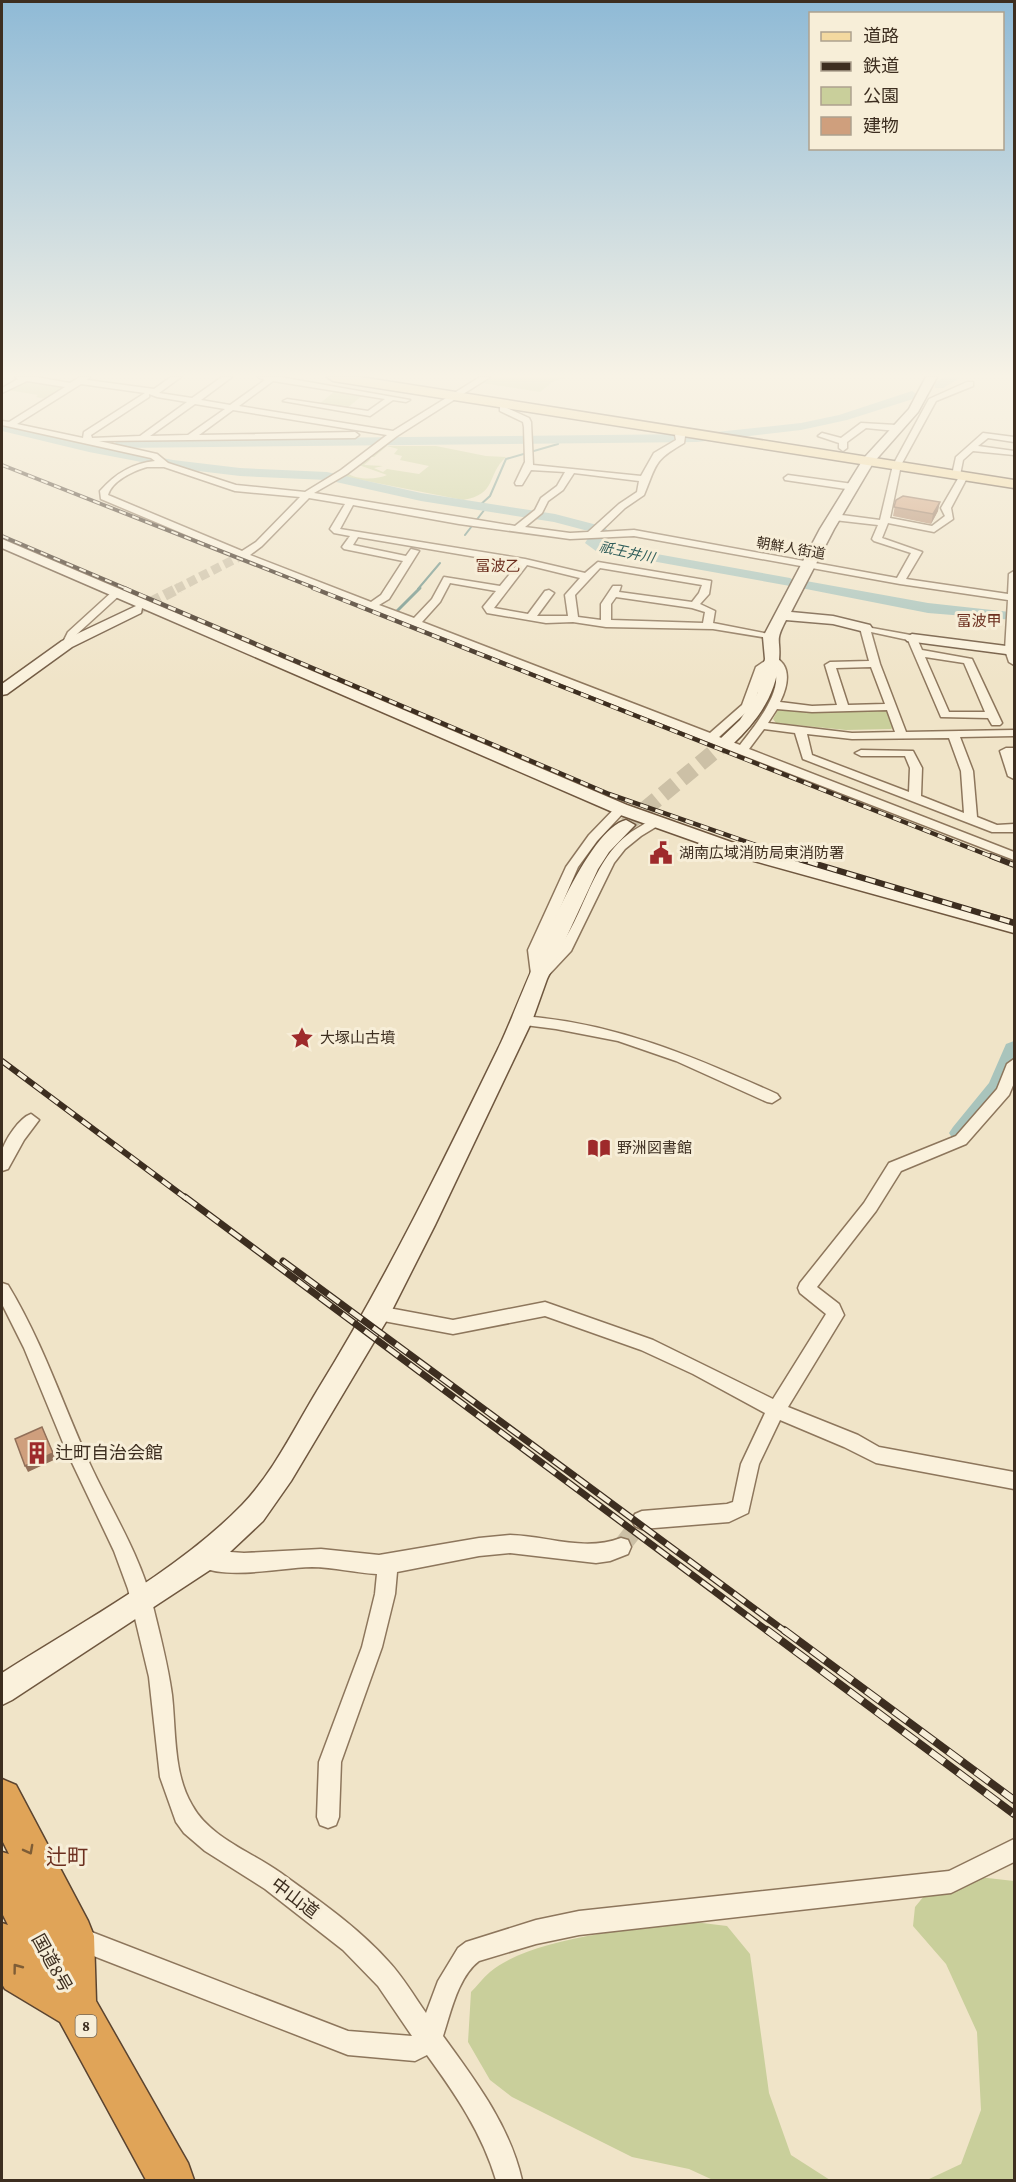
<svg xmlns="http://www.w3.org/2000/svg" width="1016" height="2182" font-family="'Source Serif 4','Noto Sans JP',serif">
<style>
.green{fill:#c9cf9b}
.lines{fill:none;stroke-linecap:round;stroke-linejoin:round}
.stream-far1{stroke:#6f938a;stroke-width:2}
.stream{stroke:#6f938a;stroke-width:3}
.river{fill:#a9c4bc;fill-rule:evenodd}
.street-tunnel-far2{stroke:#ccc0a6;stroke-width:9;stroke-dasharray:9 4.5;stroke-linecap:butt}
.street-tunnel-far1{stroke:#ccc0a6;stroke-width:11;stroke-dasharray:11 5;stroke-linecap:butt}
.street-tunnel{stroke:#ccc0a6;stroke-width:18;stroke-dasharray:18 9;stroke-linecap:butt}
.secondary-tunnel{stroke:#ccc0a6;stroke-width:16;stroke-dasharray:16 8;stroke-linecap:butt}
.street-casing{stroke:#8d765c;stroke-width:3}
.secondary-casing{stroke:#6f573f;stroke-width:3}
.primary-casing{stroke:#5b4430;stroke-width:3}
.highway-casing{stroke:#5b4430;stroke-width:3}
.street{fill:#faf1dc;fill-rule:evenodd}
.secondary{fill:#faf1dc;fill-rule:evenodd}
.primary{fill:#f3d9a0;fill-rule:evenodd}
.highway{fill:#e0a458;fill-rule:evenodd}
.rail-far4-casing{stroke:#3d2e20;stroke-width:4}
.rail-far3-casing{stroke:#3d2e20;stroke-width:4.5}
.rail-far2-casing{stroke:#3d2e20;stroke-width:6}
.rail-far1-casing{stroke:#3d2e20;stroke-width:7}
.rail-casing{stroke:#3d2e20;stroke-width:8}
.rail-far4{stroke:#f7eed8;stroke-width:2;stroke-dasharray:7;stroke-linecap:butt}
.rail-far3{stroke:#f7eed8;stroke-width:3;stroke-dasharray:8;stroke-linecap:butt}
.rail-far2{stroke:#f7eed8;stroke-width:4;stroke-dasharray:10;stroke-linecap:butt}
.rail-far1{stroke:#f7eed8;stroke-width:4.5;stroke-dasharray:14;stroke-linecap:butt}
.rail{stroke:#f7eed8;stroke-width:6;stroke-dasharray:17;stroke-linecap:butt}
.wall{fill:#b2896c}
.shaded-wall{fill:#916f58}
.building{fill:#cf9f7d;stroke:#916f58;stroke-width:1.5}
.oneway{stroke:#7e5d36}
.labels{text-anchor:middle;stroke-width:6;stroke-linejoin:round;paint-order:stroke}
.far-street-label{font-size:14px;fill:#3d2e20;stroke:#f7eed8}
.far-water-label{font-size:14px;font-style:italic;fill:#2f5d5a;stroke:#f7eed8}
.shield{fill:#f7eed8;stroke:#756857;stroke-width:1.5}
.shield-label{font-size:14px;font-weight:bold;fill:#3d2e20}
.far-quarter-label{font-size:15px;fill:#6b2e1e;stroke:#f7eed8}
.poi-label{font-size:15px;fill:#3d2e20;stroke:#f7eed8;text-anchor:start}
.near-poi-label{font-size:18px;fill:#3d2e20;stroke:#f7eed8;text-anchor:start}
.near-street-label{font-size:18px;fill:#3d2e20;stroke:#f7eed8}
.near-quarter-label{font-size:21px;fill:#6b2e1e;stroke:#f7eed8}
</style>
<rect width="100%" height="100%" fill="#f0e4c8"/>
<g class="green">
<path d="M489,377H568L554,381L540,392L482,383Z"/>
<path d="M27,381L62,387L63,389L46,399L36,397L38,395L8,390Z"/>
<path d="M335,391L363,395L346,409L318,405Z"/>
<path d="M382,446H436L486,456L506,457C486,475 498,494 463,500L341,476L351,467H357L347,473C357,480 376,480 387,475L356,464L364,458L371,459L364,465L383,466L374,468L383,472L387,469L419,474L429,466L400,460L402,456L394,454L398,449L387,446L374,457H365Z"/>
<path d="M779,708L882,709L887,711L894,727L891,729L846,730L776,723L773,719Z"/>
<path d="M943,1873L1014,1881V2180H927L961,2164L981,2110L977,2032L946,1964L913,1926L915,1907Z"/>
<path d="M686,1921L727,1926L750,1954L769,2093L791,2155L830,2180H713L689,2169L632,2157L512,2097L490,2080L468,2042L471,1992C477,1986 483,1978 490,1972C532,1937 632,1930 686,1921Z"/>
</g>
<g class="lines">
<g class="stream-far1">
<path d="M479,506L490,496L506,459L558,444L559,439"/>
<path d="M465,535L485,509"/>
<path d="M418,589L440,563"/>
</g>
<path class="stream" d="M397,611L420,588"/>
<g class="river">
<path d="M945,377H962L943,388H935V382Z"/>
<path d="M912,391L918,395L916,398L847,420L801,430L697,442L119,448L113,444L119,440L697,434L801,423L839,415Z"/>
<path d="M2,423L89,444L173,460L240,468L327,472L421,493L555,514L605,527L607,530L601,544L790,578L797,582L790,586L596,551L585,543L592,532L554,522L421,501L327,480L240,476L173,468L89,452L2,431Z"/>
<path d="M806,581L928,603L1010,612L1014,614V620L928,613L801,588L799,585Z"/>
<path d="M1014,1041C1016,1089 997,1105 969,1139L961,1142L953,1139L949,1133L953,1127L989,1083L1006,1044Z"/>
</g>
<path class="street-tunnel-far2" d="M176,589L243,555"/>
<path class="street-tunnel-far1" d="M136,610L179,588"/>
<path class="street-tunnel" d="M621,1547L642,1520"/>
<path class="secondary-tunnel" d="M626,825L726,742"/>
<g class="street-casing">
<g id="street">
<path d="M15,377H36L70,383L80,377H90L87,380L154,389L171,377H181L159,393L192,398L222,377H232L201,400L230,405L265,380L258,377H280L410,400L406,402L393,400L370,416L283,401L287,399L368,411L385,399L273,381L239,406L393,431L480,377H490L397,436L347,474L314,493L515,526L535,510L541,498L557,486L565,472L531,470L522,485H516L515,483L525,462L524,427L523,422L500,411V404L504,402L508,404L507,408L529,418L531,422L533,465L641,476L654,453L676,440L675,435L680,430H686L684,443C653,461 657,464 644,495L625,508L600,532L634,530L897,578L911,553L874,541L872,539L878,525L834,520L829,517L834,514L880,520L893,465L929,399L967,382H973V386L936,401L901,465L890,518L932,526L945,516L941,508L959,477L952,475L956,457L983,433L1014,437V442L988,438L978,446L1014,451V455L973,451L963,460L960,475L964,473L968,476L951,508L953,519L934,532L888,523L882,538L922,552L906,579L1008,594L1009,574L1014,571V665L1009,662L1005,650L1008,600L900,584L634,536L570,539L459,524L353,505L340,529L525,559L585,573L598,562L711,581L709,594L700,604L715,611L713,623L774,635V639L713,629L606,627L573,622L546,623L487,613L483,607L496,591L450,583L440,602L422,622L710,733L742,705L756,667L772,656C793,664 788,686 780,702L812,706L837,705L825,665L830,662L869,661L860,628L861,626L916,636L922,650L972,659L1002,723L1000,725H992L988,718L941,717L908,640L871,632L880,664L906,732L1014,730V736L960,737L973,771L977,817L997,825L1014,824V832H992L803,759L795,733L764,729L749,749L1014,852V860L706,741L234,555L101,499L100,491C115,474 132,463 155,461L151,458L2,425V421L9,422L65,387L27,381L2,393V388L18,379ZM81,384L145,393L84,432L83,438L17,424ZM149,394L157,397L187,402L140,436L92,438L91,435L149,397ZM195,404L225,409L188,435L150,436ZM233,410L387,435L341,470L305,492L236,485L168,463L157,454L99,441L355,438L359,435L355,432L199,435ZM147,467H164L235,491L300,497L256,542L242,551L108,495C112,481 133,471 147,467ZM574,473L639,481L637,492L619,504L588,532L570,533L525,527L542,513L548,501L563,490ZM309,498L345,504L330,529L334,533L350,536L342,547L344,549L403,561L381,595L371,602L250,555L262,546ZM358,537L518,564L500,586L444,577L432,599L414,618L379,605L389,599L419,551L411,549L406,556L353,545ZM527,565L580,578L565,595L568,616H537L554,593L549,590L545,591L528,614L494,608ZM600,568L702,585L699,593L692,602L619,592L621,586H613L601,604V620L578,617L575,595ZM616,597L692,608L705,612L703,623L611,620V604ZM925,657L964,663L985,712H949ZM771,664C790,685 752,729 740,745L719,737L753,706L766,669ZM871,667L885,704L848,705L836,668ZM777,709L812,712L887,710L895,732L852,733L768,723ZM807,734L852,739L949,738L961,771L964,813L921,796L922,768L913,751L861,750L855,753L861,756H905L910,768L909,792L812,755Z"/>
<path d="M861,423L896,425L900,428L896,431L866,428L847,442V448L843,451L839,448V443L818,436L822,433L841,438Z"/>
<path d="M788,475L853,484L857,487L853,490L785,480L784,478Z"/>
<path d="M113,591L122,593L76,635L71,646H63L62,644L68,632Z"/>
<path d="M1006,748H1014V779L1008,776L1000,751Z"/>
<path d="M621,805L627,809L597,841L578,867L542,950L543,965C588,927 585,856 641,826C648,822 654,818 662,819L664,822L641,836L625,849L614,863L571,951L542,982H532L528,950L566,867L589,835L617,806Z"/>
<path d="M522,1016C616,1023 692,1056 777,1094L780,1098L772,1103L767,1102L676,1061L618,1041L556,1029L517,1024L515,1021L517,1018Z"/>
<path d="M1014,1059V1083L1009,1095L966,1144L901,1171L876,1211L817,1287L839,1304L844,1315L788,1407L858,1435L879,1447L1014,1472V1489L876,1463L844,1447L780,1420L759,1464L748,1513L729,1522L642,1529L635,1526L632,1520L635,1514L642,1511L727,1504L733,1502L741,1464L765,1413L693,1374L641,1350L545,1316L453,1334L378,1320L372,1318L369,1313L372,1308L378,1306L453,1320L545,1302L653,1340L773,1399L826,1314L800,1293L798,1288L800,1283L864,1203L889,1163L956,1136L997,1089L1007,1064Z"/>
<path d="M31,1114L39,1120L24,1140L8,1169L2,1171C2,1165 0,1157 2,1151C5,1140 19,1118 31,1114Z"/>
<path d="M2,1283L8,1285C42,1341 62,1402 89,1462C111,1510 140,1554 153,1606C160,1635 168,1665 172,1695C176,1731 173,1773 192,1805C210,1838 252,1852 281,1873C318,1900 358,1927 389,1962C403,1977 414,1996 426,2013L438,1981L458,1948L466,1942L536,1920L579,1911L949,1871L1014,1839V1862L951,1893L579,1935L536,1944L479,1961C458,1977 451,2012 443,2036C475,2080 510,2126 522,2180H496C482,2133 456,2095 427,2055L415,2061L348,2055L68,1946L64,1938L68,1930L76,1926L348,2031L412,2036L378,1986L343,1950L265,1889L205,1851L184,1833L176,1822L160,1777L149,1677L128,1589L114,1551L66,1450L24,1348L2,1304Z"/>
<path d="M510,1535C548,1536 584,1552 621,1538L628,1540L631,1547L628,1554L610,1561L596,1563L510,1553L479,1556L397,1572L395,1594L382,1647L341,1762L339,1817L336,1825L328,1828L320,1825L317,1817L319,1762L362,1647L375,1594L377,1574C355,1573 334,1567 312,1567C275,1568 232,1580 196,1566L193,1559L196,1552L203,1550L244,1553L321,1549L379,1555L479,1538Z"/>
</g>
</g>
<g class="secondary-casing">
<g id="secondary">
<path d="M926,377H937L918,412L873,463L834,529L791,612L833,616L870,625L872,628L865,632L833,624L786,620C774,643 781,638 779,660C776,696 757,721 732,745H720L718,742L720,739L740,720L757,694L765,659L763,637L820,529L864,458L909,409Z"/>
<path d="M2,539L627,805L748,848L1014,921V933L736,856L615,813L142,608L141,613L72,647L7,694L2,695V684L62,641L136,606L2,548Z"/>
<path d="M912,634L1014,647V655L907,641L905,638Z"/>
<path d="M626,820L635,825L609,852L598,869L547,979L532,1021L435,1225L387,1320L291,1481L263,1521L213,1568L12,1700L2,1705V1673C80,1623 178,1571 242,1505C273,1473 294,1429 317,1391C385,1281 441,1166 498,1049C520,1005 580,831 626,820Z"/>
</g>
</g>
<g class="primary-casing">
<path id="primary" d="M327,377H360L1014,480V488L333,381Z"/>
</g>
<g class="highway-casing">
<path id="highway" d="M2,1779L16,1785L88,1921L94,1936L96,2001L188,2163L194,2180H146L60,2022L5,1989L2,1984V1923L8,1925L2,1913V1852L9,1854L2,1840Z"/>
</g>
<use href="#street" class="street"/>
<use href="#secondary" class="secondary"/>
<use href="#primary" class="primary"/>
<use href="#highway" class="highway"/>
<g class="rail-far4-casing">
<g id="rail-far4">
<path d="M2,465L317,589"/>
<path d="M2,536L127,589"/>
</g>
</g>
<g class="rail-far3-casing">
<g id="rail-far3">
<path d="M124,588L609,794L793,858"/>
<path d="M313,588L995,858"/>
</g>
</g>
<g class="rail-far2-casing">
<g id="rail-far2">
<path d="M789,856L1014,923"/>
<path d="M991,856L1014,865"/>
<path d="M2,1061L187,1199"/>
</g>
</g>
<g class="rail-far1-casing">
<g id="rail-far1">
<path d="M185,1197L769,1632"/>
<path d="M283,1261L786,1632"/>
</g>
</g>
<g class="rail-casing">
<g id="rail">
<path d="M767,1630L1014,1814"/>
<path d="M784,1630L1014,1800"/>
</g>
</g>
<use href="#rail-far4" class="rail-far4"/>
<use href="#rail-far3" class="rail-far3"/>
<use href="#rail-far2" class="rail-far2"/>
<use href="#rail-far1" class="rail-far1"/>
<use href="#rail" class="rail"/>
</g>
<path class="wall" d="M896,500L938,511L931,524L893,516Z"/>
<g class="shaded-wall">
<path d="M940,502L938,511L931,524L933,514Z"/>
<path d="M42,1427L56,1459L28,1472L25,1466Z"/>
</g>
<g class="building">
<path d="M903,496L940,502L933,514L894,507L896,500Z"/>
<path d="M42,1427L53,1453L25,1466L15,1439Z"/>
</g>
<defs><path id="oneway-chevron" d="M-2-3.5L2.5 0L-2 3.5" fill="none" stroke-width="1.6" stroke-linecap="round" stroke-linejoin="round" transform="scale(1.5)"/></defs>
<g class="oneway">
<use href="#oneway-chevron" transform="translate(29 1850) rotate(62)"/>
<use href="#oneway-chevron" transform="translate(17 1968) rotate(-127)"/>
</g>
<linearGradient id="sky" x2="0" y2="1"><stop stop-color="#8fbad6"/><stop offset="0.55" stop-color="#f8f3e6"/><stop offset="1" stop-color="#f8f3e6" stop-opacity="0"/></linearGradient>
<rect width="1016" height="683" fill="url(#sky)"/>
<defs>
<g id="civic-bare" transform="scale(1.8)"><path d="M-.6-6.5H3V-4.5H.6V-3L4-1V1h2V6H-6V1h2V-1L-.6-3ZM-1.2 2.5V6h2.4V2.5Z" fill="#9e2a2b" stroke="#f7eed8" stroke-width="2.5" paint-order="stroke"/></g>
<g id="sight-bare" transform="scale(1.8)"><path d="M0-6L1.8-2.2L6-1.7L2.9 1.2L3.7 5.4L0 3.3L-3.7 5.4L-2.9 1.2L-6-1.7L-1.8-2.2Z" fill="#9e2a2b" stroke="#f7eed8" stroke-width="2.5" paint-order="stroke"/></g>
<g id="library-bare" transform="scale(1.8)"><path d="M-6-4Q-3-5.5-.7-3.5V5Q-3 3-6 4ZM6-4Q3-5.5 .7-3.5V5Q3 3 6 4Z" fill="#9e2a2b" stroke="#f7eed8" stroke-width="2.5" paint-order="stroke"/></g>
<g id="building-bare" transform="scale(1.8)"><path d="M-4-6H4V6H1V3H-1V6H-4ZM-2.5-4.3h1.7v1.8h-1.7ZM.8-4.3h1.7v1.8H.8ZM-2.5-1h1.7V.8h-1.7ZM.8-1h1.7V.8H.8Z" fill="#9e2a2b" stroke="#f7eed8" stroke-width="2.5" paint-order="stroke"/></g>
</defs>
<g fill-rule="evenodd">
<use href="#civic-bare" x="661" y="853"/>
<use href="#sight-bare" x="302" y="1038"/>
<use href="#library-bare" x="599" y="1148"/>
<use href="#building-bare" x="37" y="1453"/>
</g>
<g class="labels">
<g class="far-street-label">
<text transform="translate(791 548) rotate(10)" y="5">朝鮮人街道</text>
</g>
<g class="far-water-label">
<text transform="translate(627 552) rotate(12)" y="5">祇王井川</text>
</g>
<rect class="shield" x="75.5" y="2015" width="21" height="22" rx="4.5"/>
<g class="shield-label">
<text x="86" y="2031">8</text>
</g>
<g class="far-quarter-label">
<text x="498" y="571">冨波乙</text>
<text x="979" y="626">冨波甲</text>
</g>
<g class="poi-label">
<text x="679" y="858">湖南広域消防局東消防署</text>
<text x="320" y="1043">大塚山古墳</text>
<text x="617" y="1153">野洲図書館</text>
</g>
<g class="near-poi-label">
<text x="55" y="1459">辻町自治会館</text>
</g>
<g class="near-street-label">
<text transform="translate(295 1898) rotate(37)" y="6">中山道</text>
<text transform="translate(52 1963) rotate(61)" y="6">国道8号</text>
</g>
<g class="near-quarter-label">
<text x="67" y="1864">辻町</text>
</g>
</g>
<rect width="1016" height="2182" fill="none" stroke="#3d2e20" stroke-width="6"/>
<rect x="809" y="12" width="195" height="138" fill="#f7eed8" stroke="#ada18e" stroke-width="1.5"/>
<rect x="821" y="32" width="30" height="9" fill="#f3d9a0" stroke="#ada18e" stroke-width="1.5"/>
<text x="863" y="42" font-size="18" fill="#3d2e20">道路</text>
<rect x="821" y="62" width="30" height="9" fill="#3d2e20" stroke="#ada18e" stroke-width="1.5"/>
<text x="863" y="72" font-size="18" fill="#3d2e20">鉄道</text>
<rect x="821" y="87" width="30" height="18" fill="#c9cf9b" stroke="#ada18e" stroke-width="1.5"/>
<text x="863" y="102" font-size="18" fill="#3d2e20">公園</text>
<rect x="821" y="117" width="30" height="18" fill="#cf9f7d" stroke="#ada18e" stroke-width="1.5"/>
<text x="863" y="132" font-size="18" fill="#3d2e20">建物</text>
</svg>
